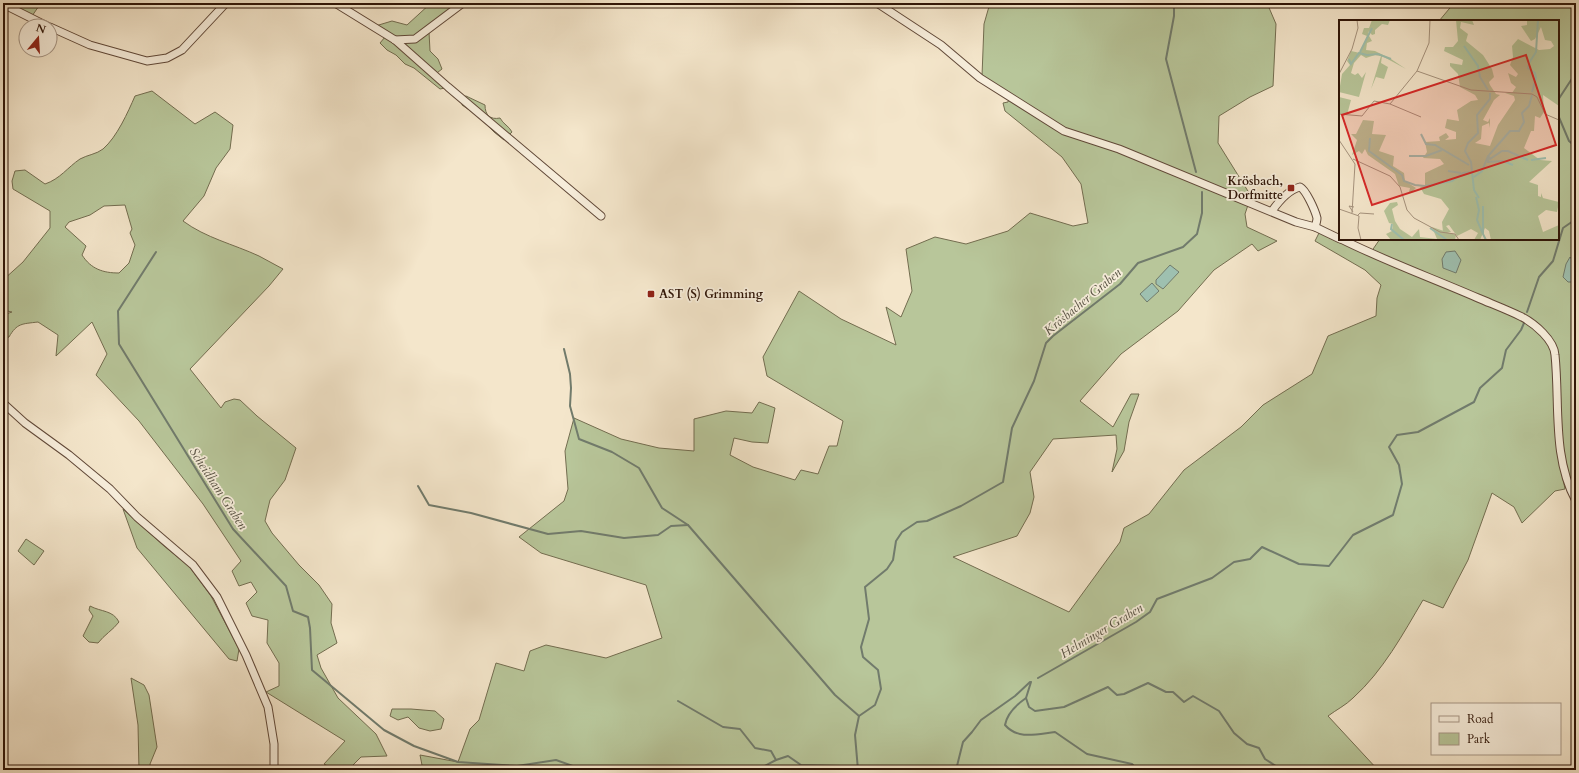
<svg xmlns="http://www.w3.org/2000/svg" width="1579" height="773" font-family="Cardo,serif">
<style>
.green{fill:#b8c69a;stroke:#736d50;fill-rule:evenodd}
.water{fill:#9ec0b0;stroke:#717b6c}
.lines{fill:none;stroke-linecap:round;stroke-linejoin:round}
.stream{stroke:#717b6c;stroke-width:2}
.street-casing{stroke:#604838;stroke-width:9}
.street{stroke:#f8efdd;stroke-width:7}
.poi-dot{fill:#8f2418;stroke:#f8efdd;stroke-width:1.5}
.labels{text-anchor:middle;stroke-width:3.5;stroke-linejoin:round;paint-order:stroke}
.poi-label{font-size:12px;font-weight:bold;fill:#2e1407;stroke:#f8efdd;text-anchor:end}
.water-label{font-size:13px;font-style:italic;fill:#555042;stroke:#f8efdd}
.inset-river{fill:none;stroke:#9ec0b0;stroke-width:2}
.inset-road{fill:none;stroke:#a5927d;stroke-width:1}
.view{fill:#d62828;fill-opacity:0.15;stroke:#d62828;stroke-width:2}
.inset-edge{fill:none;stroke:#2e1407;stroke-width:2}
</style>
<rect width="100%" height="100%" fill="#f4e6cb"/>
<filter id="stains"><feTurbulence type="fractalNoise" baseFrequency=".005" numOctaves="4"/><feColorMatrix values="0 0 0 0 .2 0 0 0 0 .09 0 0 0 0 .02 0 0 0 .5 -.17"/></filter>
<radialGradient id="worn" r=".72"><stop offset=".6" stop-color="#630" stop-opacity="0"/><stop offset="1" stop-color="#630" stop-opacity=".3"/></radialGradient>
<g class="green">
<path d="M7,3H41L32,16Z"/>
<path d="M431,3H463L429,32L430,51L438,59L442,69L433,76L445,88L440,89L414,68L405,64L396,55L387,50L380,43L385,37L372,27L392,21L407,25Z"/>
<path d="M990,3H1267L1276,24L1273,86L1250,97L1219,116L1218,143L1251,196L1245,214L1247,227L1277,241L1258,251L1252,244L1214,270L1178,311L1121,354L1080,401L1113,427L1131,394H1139L1129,422L1124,451L1112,472L1117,449L1116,435L1053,439L1030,472L1034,497L1030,513L1017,536L953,557L1069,612L1120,542L1124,528L1149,514L1184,470L1241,427L1263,405L1312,374L1328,336L1376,316L1377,298L1381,285L1365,270L1315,241L1320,231L1522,320L1541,334L1552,350L1557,447L1565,489L1555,491L1522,523L1514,507L1492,493L1468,560L1443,608L1423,600C1403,634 1383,671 1353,698C1346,705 1336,710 1328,716L1378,770H423L420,755L458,762L470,729L479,720L496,663L524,671L530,651L546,645L606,658L662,638L646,585L541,553L519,537L564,501L568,489L565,451L574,418L621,439L659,448L694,451V419L726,411L752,413L759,402L775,408L768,443L752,442L734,438L730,455L753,467L795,480L801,470L818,474L829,446H837L843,421L767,376L763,357L799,291L841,319L896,345L886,307L901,317L912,291L906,249L935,237L966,244L1008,231L1030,213L1073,226L1088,223L1081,184L1062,157L1005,111L1003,103L1008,102L1009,99L982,76L984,24Z"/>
<path d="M1454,3H1576V475L1572,484L1567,477L1562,447L1555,349L1524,316L1371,252L1380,239H1558V21H1439Z"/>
<path d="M152,91L195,124L215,112L233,125L230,149L216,168L204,196L183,221C206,238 233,244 259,256C267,260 275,265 283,269L269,286L190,369L221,408L225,402L234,399L240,400L257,416L296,448L285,480L270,500L265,521L272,533L299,565L319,585L332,604L331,623L337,643L317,655L321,668L338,698L376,734L387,756L361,757L348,770H335L324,764L345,741L266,692L279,686V663L267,643L268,620L252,616L246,603L257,592L251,582L239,586L232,571L241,561L203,504L139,421L96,375L107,354L92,322L56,356L58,335L38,322C22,324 17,323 9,337L3,339V315L12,312L3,310V280L23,262L50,228V211L13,189L12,181L15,171L25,170L45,184C60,179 68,167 80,159C87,155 97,154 103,149C117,137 128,112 135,96ZM125,205L132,229L130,233L135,245L129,263L119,273C103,273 91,269 82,255L86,246L65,227L69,222L90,215L104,206Z"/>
<path d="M466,96L485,105C485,115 490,120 500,118C503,124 509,126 512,132L504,140L494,132L481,118L462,105V97Z"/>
<path d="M123,509L164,546L189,566L211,596L239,649L237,661L229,659L137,548Z"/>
<path d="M26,539L44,551L34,565L18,551Z"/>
<path d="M90,606C101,612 113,610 119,622C113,630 104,635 98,643L89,642L83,636L93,616L89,610Z"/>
<path d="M131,678L144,685L149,695L157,747L150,764L151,770H139L138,725Z"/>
<path d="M392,709H411L435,711L444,719L441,729L430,731L419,728L408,717L398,720L390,716Z"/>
</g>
<g class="water">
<path d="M1455,251L1461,260L1456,273L1443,268L1442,259L1446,252Z"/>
<path d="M1570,257L1576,265V282H1568L1563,277L1566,264Z"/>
<path d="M1170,265L1179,272L1163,289L1156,284V280Z"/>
<path d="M1152,283L1159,291L1147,302L1140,294Z"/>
</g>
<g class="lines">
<g class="stream">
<path d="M1174,3V16L1166,59L1196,172"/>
<path d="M1558,100L1575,74"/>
<path d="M1558,115L1569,141L1576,147"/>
<path d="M156,252L118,311L119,344L233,529L286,586L293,611L308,617L310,628L312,670L384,730L414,746L458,762L517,766L556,760L584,770"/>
<path d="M1527,312L1539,277L1553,261L1563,228L1576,219"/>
<path d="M564,349L570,374L571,388L570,406L579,439L612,452L639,468L662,508L688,525L835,695L859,716"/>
<path d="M418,486L429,505L471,513L548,534L581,531L624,538L658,535L671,526L688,525"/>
<path d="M1038,678L1136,622L1150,612L1157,599L1212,578L1234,562L1250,559L1262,547L1299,564L1329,566L1353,535L1393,515L1402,484L1399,465L1389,447L1397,435L1418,432L1474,402L1480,388L1502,368L1506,350L1521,330L1524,323"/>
<path d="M1031,682L1026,698L1029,707L1035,711L1064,707L1108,687L1117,695L1124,694L1148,683L1166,692H1173L1184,702L1193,696L1219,711L1234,733L1247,744L1259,748L1265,759L1282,770"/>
<path d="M1026,698C1016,705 1007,713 1005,725C1018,740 1037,734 1055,732L1087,754L1132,764L1137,770"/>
<path d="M678,701L723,727L740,729L755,748L771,751L776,760"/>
<path d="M757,770L776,760L788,756L801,765L841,766L853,770"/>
<path d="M858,770L855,735L859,716L875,705L881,689L878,670L863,657L861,647L869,619L865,587L887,569L893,560L896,541L902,532L917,522L927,521L961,506L1003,482L1012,428L1034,381L1046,343L1053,336L1120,284L1138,263L1183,247L1197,234L1202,213V192"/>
<path d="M956,770L963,742L972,732L981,720L1015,696L1030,682"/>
</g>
<g class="street-casing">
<g id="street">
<path d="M335,3L395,40L448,87L601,216"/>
<path d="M877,3L941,45L980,78L1064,131L1119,149L1296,222L1315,227L1340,239"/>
<path d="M3,4L47,26"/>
<path d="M50,27L90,45L147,61L167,58L182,50L226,3"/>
<path d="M395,40L415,39L463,3"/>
<path d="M1272,211C1279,201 1288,190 1300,187C1306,190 1315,210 1317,218C1317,221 1316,224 1315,227"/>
<path d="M1341,239C1385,261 1432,278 1478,298C1492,304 1508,310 1522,317C1535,324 1554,340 1555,355C1560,404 1552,457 1576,501"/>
<path d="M3,403L25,423L69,455L110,489L137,517L193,565L217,597L246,655L268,707L274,744V770"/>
</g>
</g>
<use href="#street" class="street"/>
</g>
<g class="poi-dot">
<rect x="1287" y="184" width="8" height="8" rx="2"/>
<rect x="647" y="290" width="8" height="8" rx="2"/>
</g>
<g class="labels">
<g class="poi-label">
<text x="1283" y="185">Krösbach,<tspan x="1283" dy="14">Dorfmitte</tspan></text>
<text x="659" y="298" text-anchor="start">AST (S) Grimming</text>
</g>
<g class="water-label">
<text transform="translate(1082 301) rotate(-40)" y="5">Krösbacher Graben</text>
<text transform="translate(219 488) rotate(57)" y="5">Scheidham Graben</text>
<text transform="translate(1101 630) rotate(-31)" y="5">Helminger Graben</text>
</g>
</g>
<g transform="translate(1339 20)">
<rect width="220" height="220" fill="#f4e6cb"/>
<path d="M33,0H51L49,5L43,4L36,10V14L33,15L30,11L29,14L33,21L28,23L27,30L36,31L52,39L67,49L43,36L42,43L49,47L45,59L37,57L32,69L42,36L36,35L27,38L22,35L15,43L12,53L16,55L19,53L23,58L27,52L20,77L0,72L3,54L11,45L8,41L12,31L21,33L28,16L23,14L25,8H30ZM117,0H133L135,5L122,2L121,8L129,14L127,21L144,35L153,49L155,57L150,62L151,65L157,74L161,75L155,80L144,100L149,102L151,98V108L150,103L143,106L142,119L136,123L151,126L159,105L176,80L175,76L166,73H173L177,67L172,63L169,53L177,57L179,54L171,45L174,37L173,26L179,19L200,30L211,29L215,26L212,21L206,20L202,7L196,19L192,21L182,6L188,5V0H220V86L204,75L205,92L201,98L196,96L195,111H192L185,128L201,140L213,141L190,162L199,165V176L202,177V173L204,178L220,182L218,192L207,190L199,196L204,212L220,205V220H152L150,211L146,208L141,220H135L139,213L132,209L118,216L110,205L107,206L112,212H104L103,202L110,189L102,179L85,174L81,167L86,166V153L105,144L101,139L84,138L88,132L86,122L101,121L100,117L107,113L110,117L106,120L117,119V112L106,108L108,99L120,101L118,90L132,81L139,80L136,75L121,67L119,54L111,46V43L123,45L124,40L105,31L106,27H114L119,21ZM0,77L12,80L8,95L0,94ZM24,100L35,101L33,114L47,115L40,131L55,136L54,146L65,153L66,161L77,168L73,172H70L71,168L60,166L56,154L29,135L26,129L23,134L20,131L13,135L18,120L12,114H17ZM58,182L59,185L53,189L56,201L61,209L73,217L80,209L81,217L98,219L93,207L117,215L116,220H52L47,214L53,211L54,204L50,203L45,191L51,183Z" fill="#b8c69a"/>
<path class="inset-river" d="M125,26L139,46L141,57L149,70M21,32L33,8M10,39L12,44L20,33L28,35L39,34L52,39M190,43L197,32L199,0M190,44L189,48L196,53L197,58L193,72M82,114L87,124L96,125L130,145M31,118L30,131L63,155L65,161L76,165L86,166L113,161L124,153L133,152M149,135L151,139L163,131H169L189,140M150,135L171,111H180L185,102L183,93L190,86L193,75M70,136H87L103,130M149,138V142L164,141L174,145M192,140L207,138M109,151L122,153M135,157L143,151L149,136M137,177L140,190L138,200L144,214M140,178L135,170L132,142L126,131L129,123L139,113L138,95L151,79V73M144,186V214L147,220M53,204L52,209L65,220M91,208L108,220"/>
<path class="inset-road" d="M78,51L132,70L193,74L198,77L206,94L220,100M0,54L13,29L19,8L18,0M51,84L78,51L90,23L91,0M0,94L23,96L35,81L51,84L82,97M0,120L16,144L13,193M14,139L51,156L61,167L68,190L75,198L101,212L116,214L120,220M0,189L20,196L19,208L22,220M14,192L10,186L15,187M19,195L21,193L35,194"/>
<path class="view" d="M187,35L217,125L33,185L3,95Z"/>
<rect width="220" height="220" class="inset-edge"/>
</g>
<rect width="1579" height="773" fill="none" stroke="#f4e6cb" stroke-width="16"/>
<rect x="4" y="4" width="1571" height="765" fill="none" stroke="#2e1407" stroke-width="2"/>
<rect x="8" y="8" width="1563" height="757" fill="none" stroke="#2e1407"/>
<rect x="1431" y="703" width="130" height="52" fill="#f8efdd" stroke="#a79787"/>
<rect x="1439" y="716" width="20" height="6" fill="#f8efdd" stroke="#a79787"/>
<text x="1467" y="723" font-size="12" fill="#2e1407">Road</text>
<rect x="1439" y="733" width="20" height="12" fill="#b8c69a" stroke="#a79787"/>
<text x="1467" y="743" font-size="12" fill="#2e1407">Park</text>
<g transform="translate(38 38) rotate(18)"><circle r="19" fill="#f8efdd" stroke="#a79787"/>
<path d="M0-3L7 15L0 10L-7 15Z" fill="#8f2418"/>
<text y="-6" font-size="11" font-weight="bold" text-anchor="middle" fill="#2e1407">N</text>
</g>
<rect width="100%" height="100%" filter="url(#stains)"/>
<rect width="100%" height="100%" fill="url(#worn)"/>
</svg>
